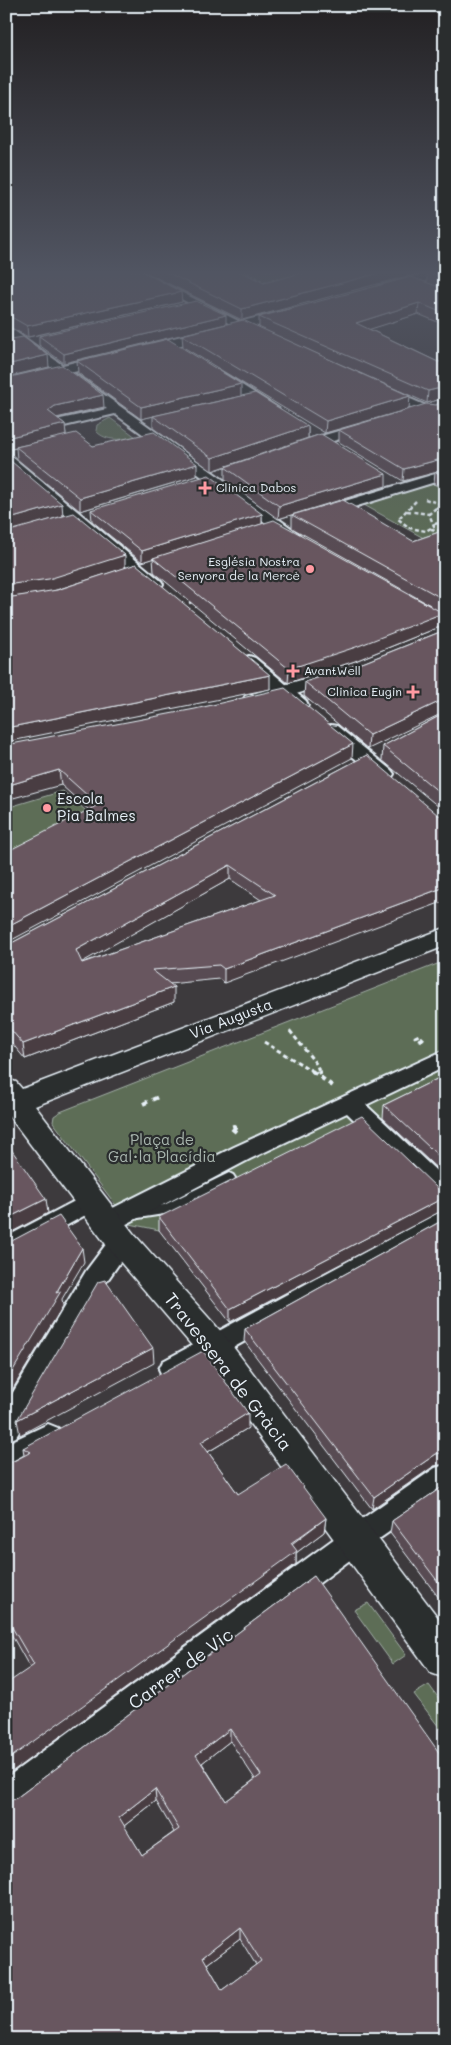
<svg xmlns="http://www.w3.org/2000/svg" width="451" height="2045" font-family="Mali,sans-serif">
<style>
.green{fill:#5d6d56;stroke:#a2afa7}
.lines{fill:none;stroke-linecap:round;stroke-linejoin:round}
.lane-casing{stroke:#e8f1f8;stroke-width:4}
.street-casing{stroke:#e8f1f8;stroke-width:4}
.secondary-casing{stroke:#e8f1f8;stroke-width:3}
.path-far3{stroke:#e8f1f8;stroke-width:2;stroke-dasharray:2.5 2;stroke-linecap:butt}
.path-far2{stroke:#e8f1f8;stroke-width:2.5;stroke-dasharray:4 2.5;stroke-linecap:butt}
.path-far1{stroke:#e8f1f8;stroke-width:3;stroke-dasharray:4.5 3;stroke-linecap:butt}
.path{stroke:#e8f1f8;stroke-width:4;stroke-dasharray:5.5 4.5;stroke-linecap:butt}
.lane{fill:#2a2d2e;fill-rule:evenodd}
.street{fill:#2a2d2e;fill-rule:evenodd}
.secondary{fill:#2a2d2e;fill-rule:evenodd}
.wall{fill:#594b52;stroke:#e8f1f8;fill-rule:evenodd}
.shaded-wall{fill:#493d42;stroke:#e8f1f8}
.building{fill:#68575f;stroke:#e8f1f8;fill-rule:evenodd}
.poi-dot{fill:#ff9aa2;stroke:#2a2d2e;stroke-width:2}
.labels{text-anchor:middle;stroke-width:4.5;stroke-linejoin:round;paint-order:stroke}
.far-poi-label{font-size:12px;fill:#e8f1f8;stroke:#2a2d2e;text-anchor:start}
.poi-label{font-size:15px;fill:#e8f1f8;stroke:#2a2d2e;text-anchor:start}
.street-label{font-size:15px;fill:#e8f1f8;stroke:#2a2d2e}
.park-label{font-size:15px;fill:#a9b6af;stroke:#2a2d2e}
.near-street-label{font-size:18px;fill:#e8f1f8;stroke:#2a2d2e}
</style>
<rect width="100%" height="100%" fill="#3d3a3d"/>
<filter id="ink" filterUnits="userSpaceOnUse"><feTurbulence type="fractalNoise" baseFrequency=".02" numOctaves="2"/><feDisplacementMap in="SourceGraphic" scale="10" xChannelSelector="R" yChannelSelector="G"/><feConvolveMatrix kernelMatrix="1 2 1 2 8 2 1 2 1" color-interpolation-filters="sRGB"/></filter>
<g filter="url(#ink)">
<g class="green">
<path d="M232,270H337L266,287Z"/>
<path d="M110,418L136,437C123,440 106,442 96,431L97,425Z"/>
<path d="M445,480V543L438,546L364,505Z"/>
<path d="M63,791L92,816L6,856V808Z"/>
<path d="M445,961V1087L159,1230L130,1224L53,1122L54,1116L60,1112Z"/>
<path d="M368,1603L406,1655L393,1664L354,1610Z"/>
<path d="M429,1685L445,1707V1735L414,1694Z"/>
</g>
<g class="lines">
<g class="lane-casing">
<path id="lane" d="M229,1173L233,1175L235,1178L233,1181L170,1213L132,1219L128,1217L126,1214L128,1211L132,1209L164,1205Z"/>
</g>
<g class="street-casing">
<g id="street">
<path d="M124,270H137L266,335L264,337H256Z"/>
<path d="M6,325L298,533L300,536L298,539H288L115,414L60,427L56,426L54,423L56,420L107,409L6,334Z"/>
<path d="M216,370L220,371L279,409L277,412H269L212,377L210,374Z"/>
<path d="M383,387L445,414V423L379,394L377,391L379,388Z"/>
<path d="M366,423L372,427L371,430L302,450L295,446L297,443Z"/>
<path d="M6,455L11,456L161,581L163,584L161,587H151L6,466Z"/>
<path d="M445,471V479L328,515H318L316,512L318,509Z"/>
<path d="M249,656L255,658L306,701L308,705L306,709H294L243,664L241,661L243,658Z"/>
<path d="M331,725L337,726L391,770L394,774L391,778H379L325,734L322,730L325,726Z"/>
<path d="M445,1050V1067L366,1105L445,1179V1203L437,1200L347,1113L250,1159L117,1229L108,1231L99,1229L96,1222L99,1215L234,1147Z"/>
<path d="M92,1192L100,1195L104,1201L100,1207L6,1259V1237Z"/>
<path d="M445,1209V1229L181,1377L172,1380L163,1377L159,1369L163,1361Z"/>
<path d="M122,1232L131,1235L134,1242L104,1285L16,1437L6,1441V1404L86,1271L113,1235Z"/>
<path d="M48,1424L58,1428L62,1436L58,1444L6,1470V1444Z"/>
<path d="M445,1465V1493L366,1548L17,1809L6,1814V1778L346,1530L435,1468Z"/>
</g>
</g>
<g class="secondary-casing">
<g id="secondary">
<path d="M437,270H445V276L383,293L376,289L378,286Z"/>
<path d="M296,308L301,309L303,312L301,315L6,389V379Z"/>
<path d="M339,669L346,671L350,675L346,679L253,707L245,706L242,701L245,696Z"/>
<path d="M445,928V946L35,1106L133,1233L224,1335L445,1627V1678L431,1673L200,1355L111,1251L6,1112V1079L16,1082L22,1089Z"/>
</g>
</g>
<g class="path-far3">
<path d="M244,270L264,282L278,279"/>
<path d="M265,270H274"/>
</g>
<g class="path-far2">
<path d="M425,499L441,504"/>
<path d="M416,501L398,519L410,528L426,531L434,526L429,514L443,502L445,493"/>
<path d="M436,507L445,512"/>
<path d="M407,511L429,514"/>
<path d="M434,524L445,522"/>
<path d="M431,529L445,532"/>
<path d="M189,603L195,601"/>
</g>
<g class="path-far1">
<path d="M290,1031L317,1065L319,1072"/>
<path d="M422,1041L415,1037L419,1035L426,1042"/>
<path d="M264,1042L314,1072"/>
</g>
<g class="path">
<path d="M312,1071L334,1087"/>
<path d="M319,1071L320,1074"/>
<path d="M143,1104L158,1097"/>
<path d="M236,1132L230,1127L234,1126L239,1132"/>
</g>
<use href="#lane" class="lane"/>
<use href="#street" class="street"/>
<use href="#secondary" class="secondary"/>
</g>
<g class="wall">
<path d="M6,270L182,302L28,337L6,325Z"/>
<path d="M141,270H238L264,283L242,320Z"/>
<path d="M445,270V325L418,314L369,329L438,362L445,361V398L427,403L270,333L409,409L325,433L183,347L182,335L259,328V317L427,282V272Z"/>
<path d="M226,324L64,363L39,345V336Z"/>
<path d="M77,361L241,396L308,426V438L386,486L278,519L225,480V467L254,457L212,471L153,428V416L141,419L78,373Z"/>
<path d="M6,378L104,407L57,418L65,424L66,435L93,446L197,476L80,511L17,459L16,448L6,450Z"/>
<path d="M445,398V490L434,484L435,472L403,481L339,442V430L437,405Z"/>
<path d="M91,510L262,514V524L430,605L292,528V515L413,541L445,530V614L443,613L442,626L355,661L288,683L154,572L153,558L142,562L92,521Z"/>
<path d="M445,630L368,749L304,696L305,682L365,662Z"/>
<path d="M445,713V812L382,760L383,746Z"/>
<path d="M6,745L352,758L89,810L61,785Z"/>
<path d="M367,755L224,983L219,979L169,984L174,1002L25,1059L6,1036V946ZM230,879L261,900L82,963L81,962Z"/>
<path d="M445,1075V1176L383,1118L384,1105Z"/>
<path d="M437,1188L445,1191V1209L230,1322L159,1230V1217Z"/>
<path d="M445,1219V1464L434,1466L372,1509L244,1341L245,1329Z"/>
<path d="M248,1428L208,1452L238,1494L326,1518L324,1532L296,1553V1564L30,1668L6,1625V1465L24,1455L23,1448Z"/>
<path d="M445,1485V1606L390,1533L392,1521Z"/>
<path d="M314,1576L445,2039H6L15,1799ZM230,1741L255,1779L226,1801L202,1763ZM156,1801L174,1832L142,1855L124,1826ZM240,1939L256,1965L222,1990L207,1964Z"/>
</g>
<g class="shaded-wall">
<path d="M391,270H430L242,320V309Z"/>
<path d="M181,292L182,302L28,337L27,326Z"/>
<path d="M419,303L418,314L355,334L356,323Z"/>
<path d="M226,315V324L64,363V354Z"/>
<path d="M11,329L12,340L6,341V330Z"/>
<path d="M48,355L49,367L6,377V365Z"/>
<path d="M241,384V396L141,419V407Z"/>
<path d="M445,387L444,398L427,403L428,391Z"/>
<path d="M103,395L104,407L56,418L48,411L55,406Z"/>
<path d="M410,396L409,409L325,433L326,421Z"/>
<path d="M65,424L66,436L16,447V448L6,450V438Z"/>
<path d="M308,426V438L212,471V458Z"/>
<path d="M445,458V470L403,481L404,469Z"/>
<path d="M197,464V476L80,511V498Z"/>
<path d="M386,474V486L278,519L279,506Z"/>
<path d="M62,504L63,516L6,533V520Z"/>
<path d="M262,514V524L142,562V551Z"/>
<path d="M125,555V568L50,592L6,598V585Z"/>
<path d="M443,613L442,626L355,661L288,683L289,669Z"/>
<path d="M270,675V689L6,742V728Z"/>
<path d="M445,699V712L368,749L369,735Z"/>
<path d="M353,744L352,758L6,943V927Z"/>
<path d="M59,770L61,785L6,800V786Z"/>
<path d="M230,865V879L77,965L76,950Z"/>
<path d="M445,887V901L224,983V969Z"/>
<path d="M174,987V1002L25,1059L23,1044Z"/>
<path d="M445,1197V1209L230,1322V1309Z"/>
<path d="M46,1199L48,1213L6,1235V1219Z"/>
<path d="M82,1248L84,1262L62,1299L63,1306L6,1400V1382L56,1293Z"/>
<path d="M153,1348L154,1363L20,1435L17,1420Z"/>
<path d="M248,1413V1428L201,1456V1442Z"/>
<path d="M445,1452V1464L434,1466L372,1509L374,1497L436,1454Z"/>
<path d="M326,1518L324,1532L296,1553V1564L6,1776V1761Z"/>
<path d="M230,1729V1741L197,1767L196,1755Z"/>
<path d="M155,1789L156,1801L120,1829L119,1817Z"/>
<path d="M240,1928V1939L203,1967V1957Z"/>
</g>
<g class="building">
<path d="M6,270H140L181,292L27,326L6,314Z"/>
<path d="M162,270H238L264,283L313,270H391L242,309Z"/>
<path d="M436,270H445V279L427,272Z"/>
<path d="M411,277L445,289V314L419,303L356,323L438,362L445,361V387L428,391L259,317Z"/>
<path d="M196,301L226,315L64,354L39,336Z"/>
<path d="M243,320L410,396L326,421L182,335Z"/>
<path d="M6,325L11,329L6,330Z"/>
<path d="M23,337L48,355L6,365V340Z"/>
<path d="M168,339L241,384L141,407L77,361Z"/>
<path d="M62,365L103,395L55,406L48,411L65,424L6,438V378Z"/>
<path d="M255,393L308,426L212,458L153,416Z"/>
<path d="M445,398V458L404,469L339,430L426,404L437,405L439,401Z"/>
<path d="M154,432L197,464L80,498L16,447L76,433L93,446Z"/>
<path d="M321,434L386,474L279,506L225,467Z"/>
<path d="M6,457L62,504L6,520Z"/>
<path d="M445,469V477L436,472Z"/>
<path d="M209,475L262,514L142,551L91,510Z"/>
<path d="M343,500L413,541L445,530V600L292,515Z"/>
<path d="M74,513L125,555L49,579L6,585V532Z"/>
<path d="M274,520L443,613L356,647L289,669L153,558Z"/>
<path d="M136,564L270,675L6,728V598L57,590Z"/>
<path d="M445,630V699L369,735L305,682L365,662Z"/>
<path d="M285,688L353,744L6,927V852L98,805L59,770L6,786V745L195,709Z"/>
<path d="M445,713V797L383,746Z"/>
<path d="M367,755L438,815L445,816V887L224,969L219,965L152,970L174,987L23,1044L6,1024V946ZM230,865L275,895L82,963L76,950Z"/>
<path d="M445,1075V1162L384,1105Z"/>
<path d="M362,1116L437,1188L445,1191V1197L230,1309L159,1217Z"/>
<path d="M6,1142L46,1199L6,1219Z"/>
<path d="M59,1216L82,1248L56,1293L61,1291L6,1382V1244Z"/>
<path d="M445,1219V1452L436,1454L374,1497L245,1329Z"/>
<path d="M105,1280L153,1348L17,1420L98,1282Z"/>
<path d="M203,1351L248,1413L201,1442L238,1494L286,1464L326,1518L291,1543L297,1551L6,1761V1684L34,1665L6,1617V1465L31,1452L23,1448Z"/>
<path d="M445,1485V1591L392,1521Z"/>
<path d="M314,1576L445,1761V2039H6V1802L15,1799ZM230,1729L261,1775L226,1801L196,1755ZM155,1789L179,1829L142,1855L119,1817ZM240,1928L261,1961L222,1990L203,1957Z"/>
</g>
</g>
<linearGradient id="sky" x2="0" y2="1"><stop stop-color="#222022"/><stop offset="0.49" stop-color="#515562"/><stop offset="1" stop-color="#515562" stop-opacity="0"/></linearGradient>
<rect width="451" height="556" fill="url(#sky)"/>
<g class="poi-dot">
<path d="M202.5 480.5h5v5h5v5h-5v5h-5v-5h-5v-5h5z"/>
<circle cx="310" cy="569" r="5"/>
<path d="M290.5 663.5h5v5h5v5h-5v5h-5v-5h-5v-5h5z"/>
<path d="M410.5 684.5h5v5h5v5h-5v5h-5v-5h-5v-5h5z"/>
<circle cx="47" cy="808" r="5"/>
</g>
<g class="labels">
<g class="far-poi-label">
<text x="216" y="492">Clinica Dabos</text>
<text x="300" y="566" text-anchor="end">Església Nostra<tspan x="300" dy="14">Senyora de la Mercè</tspan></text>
<text x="304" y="675">AvantWell</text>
<text x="402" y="696" text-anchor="end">Clinica Eugin</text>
</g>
<g class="poi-label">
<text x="57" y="804">Escola<tspan x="57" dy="17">Pia Balmes</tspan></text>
</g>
<g class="street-label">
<text transform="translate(231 1019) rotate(-21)" y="5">Via Augusta</text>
</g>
<g class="park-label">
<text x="162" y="1145">Plaça de<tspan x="162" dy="17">Gal·la Placídia</tspan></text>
</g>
<g class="near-street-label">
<text transform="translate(228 1372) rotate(52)" y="6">Travessera de Gràcia</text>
<text transform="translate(181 1669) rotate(-36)" y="6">Carrer de Vic</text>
</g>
</g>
<rect width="451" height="2045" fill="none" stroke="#2a2d2e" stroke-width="25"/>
<rect x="12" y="12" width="426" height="2020" fill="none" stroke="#e8f1f8" stroke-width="2" filter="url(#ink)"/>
</svg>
